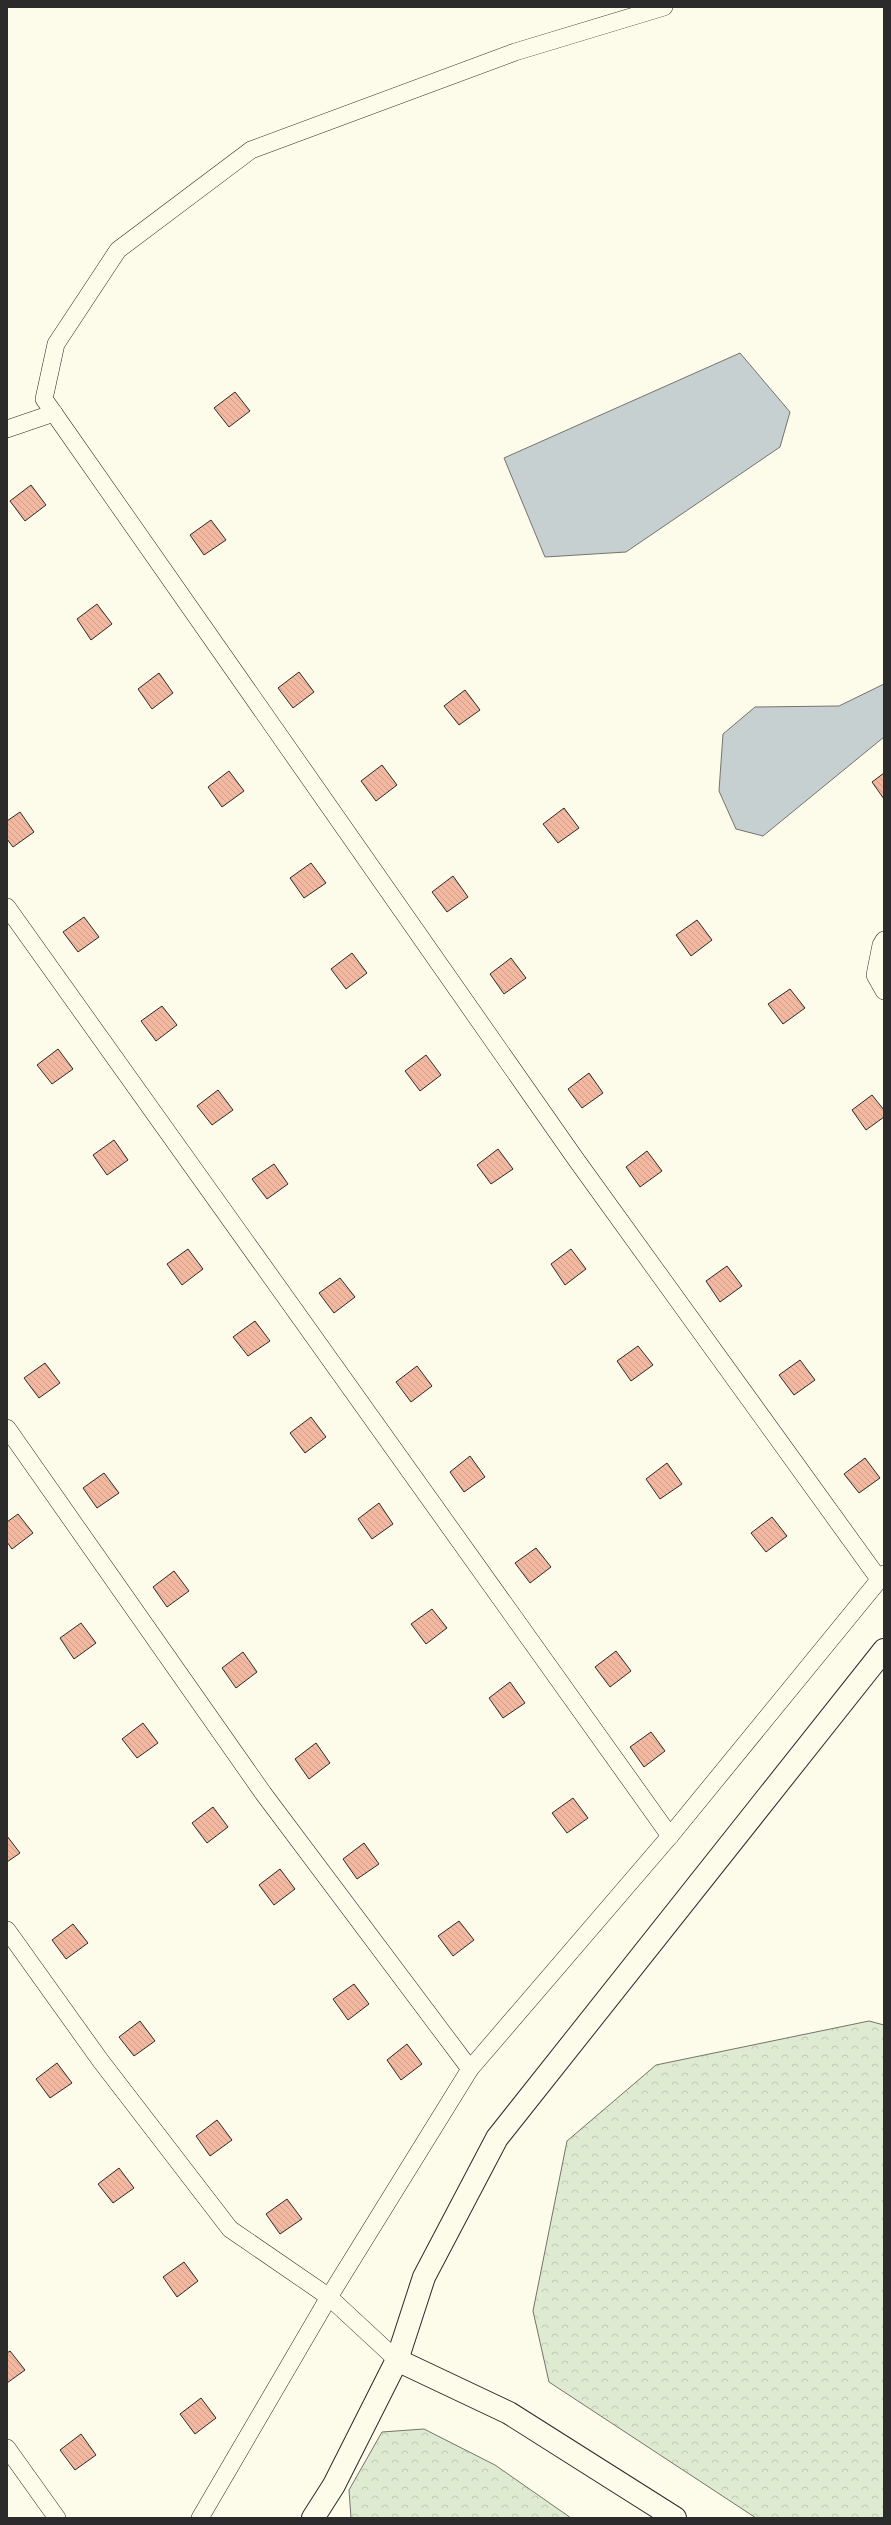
<svg xmlns="http://www.w3.org/2000/svg" width="891" height="2525" font-family="'Libre Baskerville',serif">
<style>
.forest{fill:url(#forest-crowns);stroke:#74746e}
.water{fill:#c7d0d0;stroke:#74746e}
.building{fill:url(#building-back-hatch);stroke:#2b2b2b}
.lines{fill:none;stroke-linecap:round;stroke-linejoin:round}
.service-casing{stroke:#2b2b2b;stroke-width:18}
.minor-casing{stroke:#2b2b2b;stroke-width:24}
.service{stroke:#fdfbea;stroke-width:17}
.minor{stroke:#fdfbea;stroke-width:22}
</style>
<defs>
<pattern id="forest-crowns" width="20" height="18" patternUnits="userSpaceOnUse"><rect width="20" height="18" fill="#deebd1"/><path d="M2 6a3 3 0 1 1 6 0M12 15a3 3 0 1 1 6 0" fill="none" stroke="#bfcab4"/></pattern>
<pattern id="building-back-hatch" width="6" height="6" patternUnits="userSpaceOnUse"><rect width="6" height="6" fill="#f2b8a0"/><path d="M-1 5l2 2M0 0l6 6M5-1l2 2" fill="none" stroke="#d09e8a"/></pattern>
</defs>
<rect width="100%" height="100%" fill="#fdfbea"/>
<g class="forest">
<path d="M869,2021L884,2025V2518H756L549,2382L533,2311L567,2141L656,2065Z"/>
<path d="M424,2429L495,2465L571,2518H351L349,2490L382,2432Z"/>
</g>
<g class="water">
<path d="M740,353L790,412L780,447L626,552L545,557L504,458Z"/>
<path d="M884,684V737L763,836L736,829L719,791L723,734L755,707L839,706Z"/>
</g>
<g class="building">
<path d="M235,392L250,411L229,427L214,408Z"/>
<path d="M31,485L46,505L25,521L10,501Z"/>
<path d="M211,520L226,540L204,555L190,535Z"/>
<path d="M97,604L112,624L91,640L77,619Z"/>
<path d="M299,672L314,692L293,708L278,688Z"/>
<path d="M159,673L173,693L152,709L138,689Z"/>
<path d="M465,690L480,710L459,725L444,706Z"/>
<path d="M382,765L397,785L376,801L361,781Z"/>
<path d="M229,771L244,791L222,807L208,787Z"/>
<path d="M884,773V799L872,782Z"/>
<path d="M564,808L579,828L558,843L543,824Z"/>
<path d="M20,812L34,832L13,847L7,839V821Z"/>
<path d="M311,863L326,883L304,898L290,878Z"/>
<path d="M453,876L468,897L447,912L432,892Z"/>
<path d="M84,917L99,937L78,952L63,932Z"/>
<path d="M697,920L712,940L691,956L676,935Z"/>
<path d="M352,953L367,973L346,989L331,969Z"/>
<path d="M511,958L526,978L504,994L490,974Z"/>
<path d="M790,989L805,1008L783,1024L768,1004Z"/>
<path d="M162,1006L177,1025L156,1041L141,1021Z"/>
<path d="M58,1049L73,1069L52,1084L37,1065Z"/>
<path d="M426,1055L441,1075L420,1091L405,1071Z"/>
<path d="M589,1073L603,1093L582,1108L568,1089Z"/>
<path d="M218,1090L233,1110L212,1125L197,1106Z"/>
<path d="M872,1095L884,1110V1117L866,1130L852,1110Z"/>
<path d="M114,1140L128,1160L107,1175L93,1155Z"/>
<path d="M498,1149L513,1169L491,1184L477,1165Z"/>
<path d="M647,1151L662,1171L640,1187L626,1167Z"/>
<path d="M274,1164L288,1184L267,1199L252,1179Z"/>
<path d="M188,1249L203,1269L182,1285L167,1264Z"/>
<path d="M571,1249L586,1269L565,1285L551,1264Z"/>
<path d="M727,1266L742,1286L720,1302L706,1281Z"/>
<path d="M340,1278L355,1297L334,1313L319,1293Z"/>
<path d="M255,1321L270,1341L248,1356L233,1337Z"/>
<path d="M638,1346L653,1365L631,1381L617,1361Z"/>
<path d="M800,1360L815,1380L794,1395L779,1375Z"/>
<path d="M45,1363L60,1383L39,1398L24,1378Z"/>
<path d="M417,1366L432,1386L411,1402L396,1382Z"/>
<path d="M311,1417L326,1437L305,1453L290,1433Z"/>
<path d="M470,1456L485,1477L464,1492L450,1472Z"/>
<path d="M865,1458L880,1478L859,1493L844,1474Z"/>
<path d="M667,1463L682,1484L660,1499L646,1479Z"/>
<path d="M104,1473L119,1493L97,1508L83,1488Z"/>
<path d="M379,1503L393,1524L372,1539L358,1519Z"/>
<path d="M18,1514L33,1533L12,1549L7,1542V1522Z"/>
<path d="M772,1517L787,1536L766,1552L751,1533Z"/>
<path d="M536,1548L551,1567L530,1583L515,1563Z"/>
<path d="M174,1571L189,1591L167,1607L153,1587Z"/>
<path d="M432,1609L447,1628L426,1644L411,1624Z"/>
<path d="M81,1623L96,1643L74,1659L60,1638Z"/>
<path d="M616,1651L631,1671L610,1687L595,1667Z"/>
<path d="M243,1652L257,1672L236,1688L222,1668Z"/>
<path d="M510,1682L525,1703L503,1718L489,1698Z"/>
<path d="M143,1723L158,1743L137,1758L122,1739Z"/>
<path d="M651,1732L665,1751L644,1767L630,1747Z"/>
<path d="M316,1743L330,1763L309,1779L295,1759Z"/>
<path d="M573,1798L588,1818L567,1833L552,1813Z"/>
<path d="M213,1807L228,1827L207,1843L192,1823Z"/>
<path d="M7,1836L20,1853L7,1862Z"/>
<path d="M364,1843L379,1864L357,1879L343,1859Z"/>
<path d="M280,1869L295,1889L274,1905L259,1885Z"/>
<path d="M459,1921L474,1940L453,1956L438,1936Z"/>
<path d="M73,1924L88,1943L66,1959L52,1940Z"/>
<path d="M354,1984L369,2004L348,2020L333,1999Z"/>
<path d="M140,2021L155,2041L134,2056L119,2037Z"/>
<path d="M407,2044L422,2064L401,2080L387,2060Z"/>
<path d="M57,2063L72,2083L50,2098L36,2079Z"/>
<path d="M217,2120L232,2140L210,2156L196,2136Z"/>
<path d="M119,2168L134,2188L113,2203L98,2184Z"/>
<path d="M287,2199L302,2219L280,2234L266,2214Z"/>
<path d="M184,2262L198,2281L177,2297L163,2277Z"/>
<path d="M10,2351L25,2370L7,2383V2353Z"/>
<path d="M201,2398L216,2418L195,2434L180,2414Z"/>
<path d="M81,2434L96,2455L75,2470L60,2450Z"/>
</g>
<g class="lines">
<g class="service-casing">
<g id="service">
<path d="M664,7L515,52L251,150L118,250L56,344L44,399L575,1158L879,1579"/>
<path d="M7,429L54,413"/>
<path d="M7,907L670,1836"/>
<path d="M884,940L881,945L875,975L884,991"/>
<path d="M7,1428L263,1793L470,2069"/>
<path d="M7,1930L100,2060L230,2229L329,2297L397,2360"/>
<path d="M7,2448L57,2518"/>
<path d="M200,2518L329,2297L470,2069L670,1836L884,1574"/>
</g>
</g>
<g class="minor-casing">
<g id="minor">
<path d="M397,2360L509,2413L675,2518"/>
<path d="M313,2518L334,2485L397,2360L424,2277L497,2138L884,1650"/>
</g>
</g>
<use href="#service" class="service"/>
<use href="#minor" class="minor"/>
</g>
<rect width="891" height="2525" fill="none" stroke="#2b2b2b" stroke-width="16"/>
</svg>
